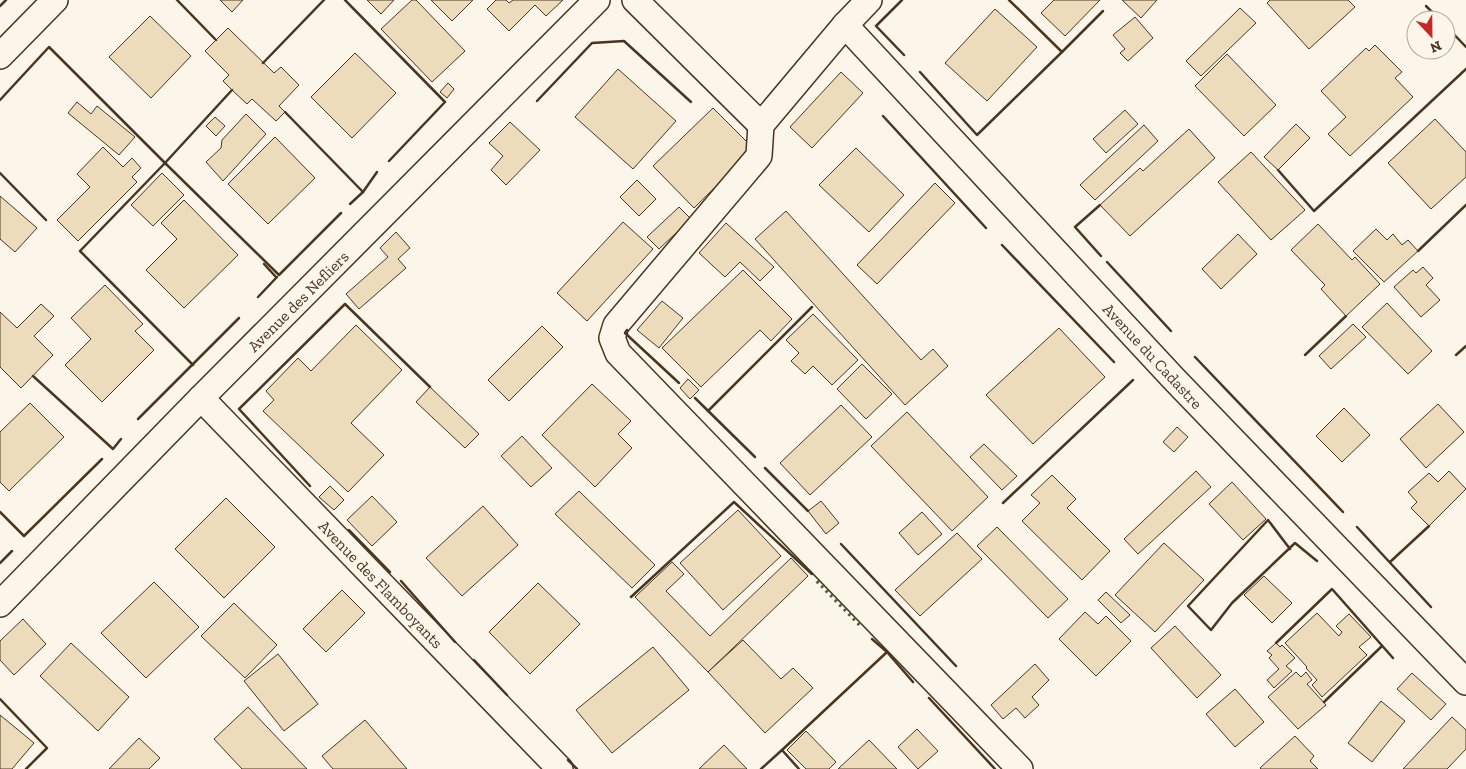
<svg xmlns="http://www.w3.org/2000/svg" width="1466" height="769" font-family="'Zilla Slab',serif">
<style>
.building{fill:#ecdcbc;stroke:#4a3520}
.lines{fill:none;stroke-linecap:round;stroke-linejoin:round}
.minor-casing{stroke:#4a3520;stroke-width:28}
.minor{stroke:#fbf6e9;stroke-width:25}
.hedge{stroke:#436837;stroke-width:4;stroke-dasharray:2.5 4;stroke-linecap:butt}
.wall{stroke:#4a3520;stroke-width:2.5}
.labels{text-anchor:middle;stroke-width:4;stroke-linejoin:round;paint-order:stroke}
.street-label{font-size:16px;fill:#4a3520;stroke:#fbf6e9}
</style>
<rect width="100%" height="100%" fill="#fbf6e9"/>
<g class="building">
<path d="M220,0H243L232,12Z"/>
<path d="M367,0H394L381,14Z"/>
<path d="M412,0H416L465,51L432,82L381,29Z"/>
<path d="M431,0H473L452,21Z"/>
<path d="M496,0H506L509,3L513,0H563L546,16L535,5L509,31L487,9Z"/>
<path d="M1054,0H1100L1065,36L1041,13Z"/>
<path d="M1122,0H1157L1141,18Z"/>
<path d="M1270,0H1348L1355,7L1309,49L1267,3Z"/>
<path d="M1240,8L1256,23L1201,76L1186,61Z"/>
<path d="M995,9L1037,47L987,101L945,63Z"/>
<path d="M150,16L191,56L151,98L109,57Z"/>
<path d="M1135,17L1153,38L1128,61L1120,53L1125,49L1113,35Z"/>
<path d="M228,28L274,73L281,67L299,85L279,106L285,112L276,121L252,99L247,104L232,90L223,81L229,75L205,51Z"/>
<path d="M1375,45L1402,72L1395,78L1413,97L1350,156L1328,134L1346,117L1321,91L1366,48L1369,51Z"/>
<path d="M355,53L396,93L352,138L311,97Z"/>
<path d="M1227,54L1276,105L1244,136L1195,86Z"/>
<path d="M618,69L676,121L633,169L575,117Z"/>
<path d="M841,72L863,93L812,148L790,127Z"/>
<path d="M448,83L454,89L447,98L440,92Z"/>
<path d="M77,102L91,114L97,106L135,137L119,155L68,113Z"/>
<path d="M713,108L754,149L694,208L653,166Z"/>
<path d="M1125,110L1138,124L1106,153L1093,139Z"/>
<path d="M246,114L266,134L223,181L206,162L221,148L222,140Z"/>
<path d="M215,117L225,126L216,136L206,126Z"/>
<path d="M1435,119L1466,152V177L1431,209L1388,163Z"/>
<path d="M510,122L540,150L506,185L491,170L503,156L489,143Z"/>
<path d="M1296,124L1310,138L1278,170L1264,157Z"/>
<path d="M1144,125L1158,141L1095,200L1080,185Z"/>
<path d="M1189,129L1215,158L1130,236L1100,205L1140,168L1143,171Z"/>
<path d="M275,137L315,178L268,224L228,184Z"/>
<path d="M103,147L123,167L132,158L141,168L132,177L137,182L78,241L57,220L90,187L77,174Z"/>
<path d="M856,148L904,195L869,232L819,185Z"/>
<path d="M1251,152L1305,210L1271,240L1218,182Z"/>
<path d="M162,173L184,195L153,226L131,205Z"/>
<path d="M637,180L656,199L639,216L620,197Z"/>
<path d="M935,183L955,203L877,284L857,265Z"/>
<path d="M0,196L37,228L15,252L0,239Z"/>
<path d="M184,200L238,255L184,308L146,270L177,239L161,223Z"/>
<path d="M679,207L691,219L659,249L647,237Z"/>
<path d="M786,211L921,360L933,349L948,366L905,405L755,239Z"/>
<path d="M623,222L653,249L587,321L557,293Z"/>
<path d="M726,223L774,267L760,281L740,262L725,277L699,253Z"/>
<path d="M1318,224L1352,260L1355,257L1380,284L1346,316L1321,289L1325,285L1291,250Z"/>
<path d="M1376,229L1387,240L1393,234L1402,245L1408,240L1418,251L1384,282L1353,251Z"/>
<path d="M396,232L410,248L398,259L406,268L359,309L346,294L388,257L380,248Z"/>
<path d="M1238,234L1257,254L1221,289L1202,269Z"/>
<path d="M1423,267L1433,278L1426,285L1440,300L1421,317L1394,287L1413,270L1416,273Z"/>
<path d="M743,270L792,319L771,341L760,330L701,387L662,348Z"/>
<path d="M105,285L143,324L135,331L154,350L102,402L65,365L91,339L71,318Z"/>
<path d="M662,301L683,318L659,348L637,330Z"/>
<path d="M1387,303L1432,351L1408,374L1362,327Z"/>
<path d="M41,304L54,316L34,336L53,355L21,388L0,367V312L17,328Z"/>
<path d="M813,314L858,360L832,385L813,366L805,374L791,361L799,353L786,340Z"/>
<path d="M1353,324L1366,337L1331,369L1319,356Z"/>
<path d="M356,325L402,370L351,423L384,455L348,492L263,411L274,400L266,391L298,358L311,371Z"/>
<path d="M542,326L563,347L509,401L488,380Z"/>
<path d="M1059,328L1105,377L1033,444L986,395Z"/>
<path d="M862,364L892,394L866,419L837,389Z"/>
<path d="M688,379L699,390L690,399L680,388Z"/>
<path d="M592,384L631,421L618,434L632,448L595,487L542,435Z"/>
<path d="M430,387L479,434L465,448L416,402Z"/>
<path d="M30,403L64,437L9,491L0,482V432Z"/>
<path d="M1438,404L1464,432L1426,468L1400,439Z"/>
<path d="M841,405L872,437L810,495L780,463Z"/>
<path d="M1344,408L1370,435L1342,462L1316,436Z"/>
<path d="M907,412L988,497L952,531L871,446Z"/>
<path d="M1177,427L1188,437L1174,452L1163,442Z"/>
<path d="M522,436L552,468L531,487L501,456Z"/>
<path d="M984,444L1017,476L1002,490L970,457Z"/>
<path d="M1196,471L1211,487L1138,554L1124,539Z"/>
<path d="M1449,471L1466,489L1429,526L1411,508L1417,502L1408,492L1429,473L1438,482Z"/>
<path d="M1052,475L1076,499L1067,508L1110,551L1082,580L1022,521L1040,503L1031,495Z"/>
<path d="M1232,482L1266,519L1243,540L1209,504Z"/>
<path d="M330,486L344,500L334,510L319,497Z"/>
<path d="M579,491L655,565L632,588L555,514Z"/>
<path d="M372,496L397,522L372,546L347,520Z"/>
<path d="M226,498L275,547L224,598L175,549Z"/>
<path d="M821,501L839,523L826,534L808,511Z"/>
<path d="M483,506L518,545L462,596L426,558Z"/>
<path d="M738,510L781,556L723,610L680,563Z"/>
<path d="M922,512L942,534L918,555L899,533Z"/>
<path d="M997,527L1068,599L1048,618L977,546Z"/>
<path d="M957,533L982,559L920,616L895,590Z"/>
<path d="M1164,543L1204,580L1155,632L1115,595Z"/>
<path d="M791,558L808,576L708,672L635,597L672,562L684,574L666,591L710,636Z"/>
<path d="M1264,576L1292,603L1272,623L1244,595Z"/>
<path d="M154,582L199,627L146,678L101,633Z"/>
<path d="M538,583L580,624L530,674L489,632Z"/>
<path d="M342,590L365,613L326,652L303,629Z"/>
<path d="M1106,592L1130,615L1121,623L1098,600Z"/>
<path d="M234,603L277,645L245,678L201,636Z"/>
<path d="M1085,612L1098,624L1106,616L1131,641L1096,676L1059,639Z"/>
<path d="M1317,613L1339,636L1342,632L1336,626L1349,614L1371,637L1359,647L1367,655L1322,697L1312,685L1317,680L1306,668L1307,667L1285,643Z"/>
<path d="M23,619L46,644L14,675L0,660V641Z"/>
<path d="M1175,626L1221,675L1197,698L1151,648Z"/>
<path d="M743,640L781,679L793,668L813,688L765,733L708,672Z"/>
<path d="M71,643L129,697L98,731L40,676Z"/>
<path d="M1276,643L1280,647L1282,645L1295,658L1286,666L1292,671L1274,688L1267,680L1279,669L1269,658L1272,655L1267,651Z"/>
<path d="M653,647L689,690L612,753L576,710Z"/>
<path d="M278,654L318,704L284,731L244,681Z"/>
<path d="M1035,664L1049,680L1032,697L1039,705L1025,718L1016,708L1003,719L991,705Z"/>
<path d="M1296,672L1301,677L1306,672L1312,680L1307,684L1326,705L1298,729L1268,697Z"/>
<path d="M1412,673L1446,704L1431,720L1397,689Z"/>
<path d="M1235,689L1264,722L1235,747L1206,714Z"/>
<path d="M1381,701L1405,721L1372,762L1348,743Z"/>
<path d="M248,707L307,769H242L214,739Z"/>
<path d="M0,715L34,743L12,769H0Z"/>
<path d="M1452,717L1466,730V749L1447,769H1403Z"/>
<path d="M365,720L407,769H333L322,756Z"/>
<path d="M917,729L938,751L918,769L898,747Z"/>
<path d="M806,731L836,762L829,769H806L787,750Z"/>
<path d="M1295,736L1314,756L1310,761L1318,769H1261L1260,768Z"/>
<path d="M139,738L160,758L149,769H109Z"/>
<path d="M869,740L897,769H838Z"/>
<path d="M724,745L747,769H699Z"/>
</g>
<g class="lines">
<g class="minor-casing">
<g id="minor">
<path d="M635,0L761,125"/>
<path d="M869,0L845,25L761,125L759,156L616,325L612,338L618,353L1020,769"/>
<path d="M845,25L1173,378L1466,682"/>
<path d="M0,56L55,0"/>
<path d="M201,398L560,769"/>
<path d="M0,604L201,398L597,0"/>
</g>
</g>
<use href="#minor" class="minor"/>
<path class="hedge" d="M817,581L862,627"/>
<g class="wall">
<path d="M177,0L216,40"/>
<path d="M345,0L445,102L389,161"/>
<path d="M902,0L876,26L904,55"/>
<path d="M0,6L6,0"/>
<path d="M1426,6L1440,20"/>
<path d="M1446,26L1466,47"/>
<path d="M1062,52L1103,11"/>
<path d="M263,63L324,0"/>
<path d="M920,72L977,135L1062,52L1009,0"/>
<path d="M0,100L49,47L166,164"/>
<path d="M537,101L592,43L624,41L691,102"/>
<path d="M285,112L363,192"/>
<path d="M883,116L986,228"/>
<path d="M165,163L232,90"/>
<path d="M1278,170L1314,211L1466,69"/>
<path d="M0,173L46,220"/>
<path d="M350,204L363,192L377,172"/>
<path d="M1100,205L1075,227L1101,256"/>
<path d="M1002,245L1114,362"/>
<path d="M1418,251L1466,205"/>
<path d="M1107,262L1171,331"/>
<path d="M264,264L276,277"/>
<path d="M258,297L277,277"/>
<path d="M627,330L625,333L679,383"/>
<path d="M1305,355L1346,316"/>
<path d="M1456,355L1466,346"/>
<path d="M1195,357L1343,512"/>
<path d="M193,365L80,251L165,163L164,164L165,163L279,275L341,213"/>
<path d="M33,376L113,449L121,439"/>
<path d="M695,398L755,457"/>
<path d="M708,411L812,307"/>
<path d="M138,419L239,318"/>
<path d="M765,468L808,511"/>
<path d="M310,486L239,409L345,304L430,387"/>
<path d="M1003,503L1133,380"/>
<path d="M0,512L24,536L102,459"/>
<path d="M1357,527L1431,607"/>
<path d="M349,530L390,572"/>
<path d="M841,544L956,666"/>
<path d="M1290,549L1268,520L1188,606L1211,630L1232,603L1295,543L1317,561"/>
<path d="M1390,562L1429,526"/>
<path d="M0,563L12,551"/>
<path d="M401,581L455,642"/>
<path d="M631,597L734,502L812,574"/>
<path d="M872,639L887,652"/>
<path d="M1276,643L1332,589L1393,658"/>
<path d="M474,660L507,695"/>
<path d="M929,698L995,769"/>
<path d="M0,699L47,748L26,769"/>
<path d="M1324,702L1382,646"/>
<path d="M568,760L577,769"/>
<path d="M761,769L782,750"/>
<path d="M799,769L782,750L887,652L913,682"/>
</g>
</g>
<g class="labels">
<g class="street-label">
<text transform="translate(298 301) rotate(-45)" y="6">Avenue des Nefliers</text>
<text transform="translate(1153 356) rotate(47)" y="6">Avenue du Cadastre</text>
<text transform="translate(381 584) rotate(46)" y="6">Avenue des Flamboyants</text>
</g>
</g>
<g transform="translate(1431 35) rotate(158)"><circle r="24" fill="#fbf6e9" stroke="#b4a999"/>
<path d="M0-4L9 19L0 12L-9 19Z" fill="#c62828"/>
<text y="-8" font-size="14" font-weight="bold" text-anchor="middle" fill="#4a3520">N</text>
</g>
</svg>
